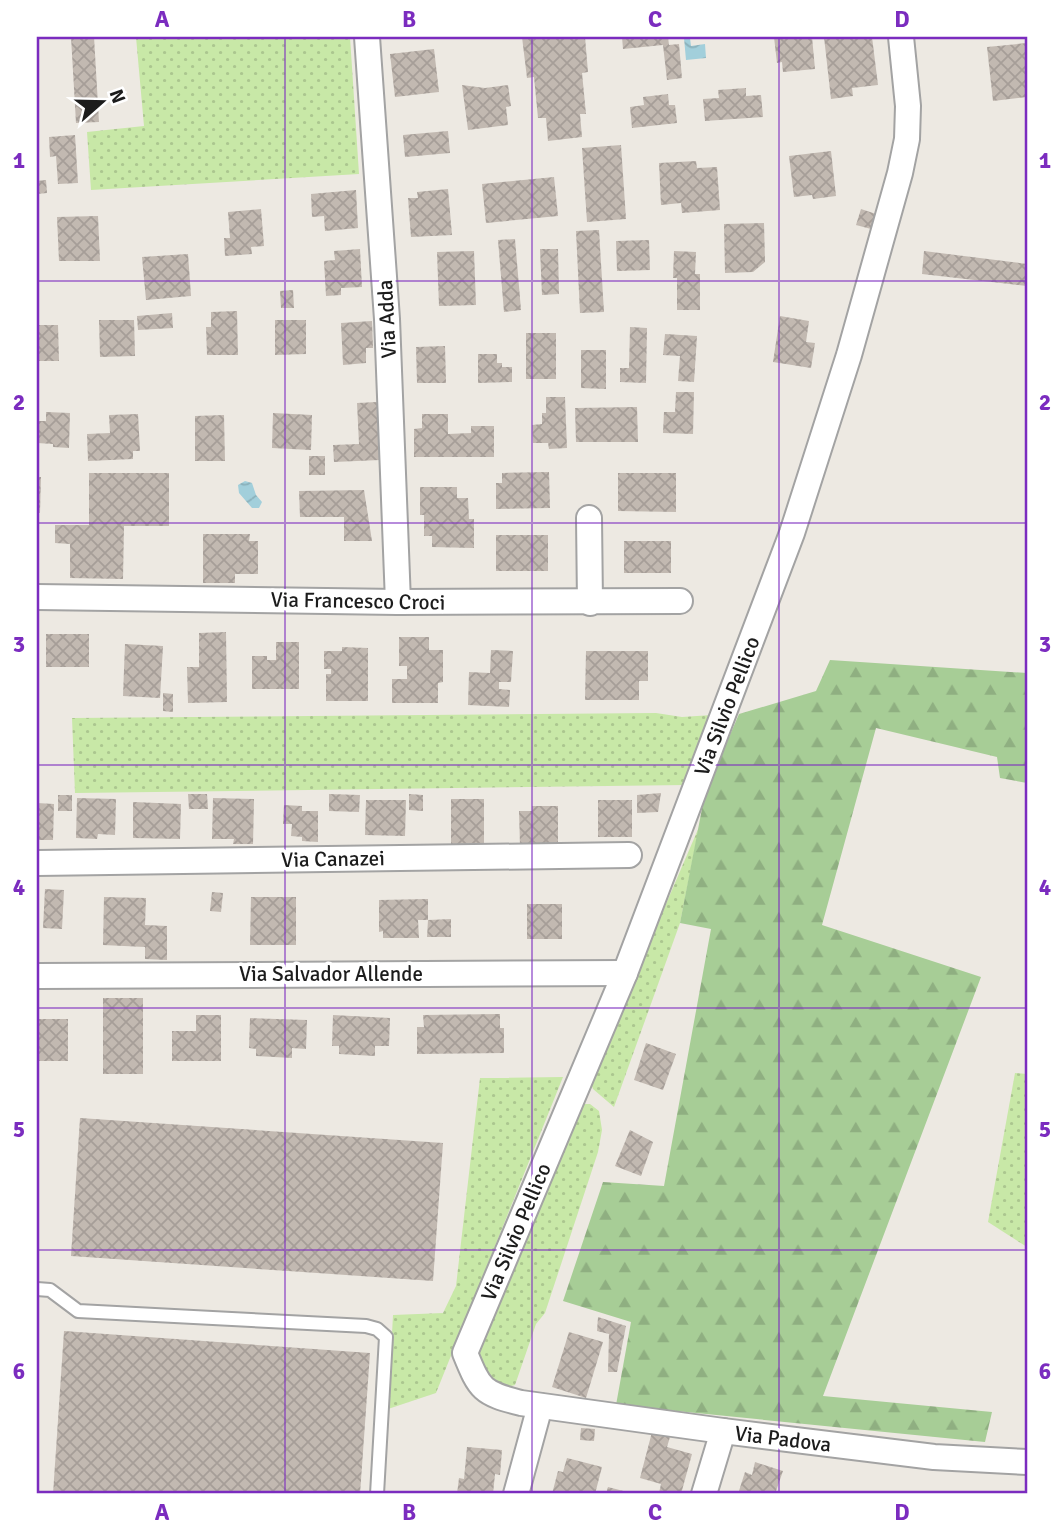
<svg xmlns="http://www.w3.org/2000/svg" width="1064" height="1531" font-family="Signika,sans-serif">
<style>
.grass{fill:url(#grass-dots)}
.forest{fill:url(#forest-firs)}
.water{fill:url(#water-waves)}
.building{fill:url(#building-cross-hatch)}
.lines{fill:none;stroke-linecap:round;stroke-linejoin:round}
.service-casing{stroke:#a3a3a3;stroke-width:16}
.minor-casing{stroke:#a3a3a3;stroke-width:28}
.service{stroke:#fff;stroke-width:12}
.minor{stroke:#fff;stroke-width:24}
.grid{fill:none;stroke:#7b2cbf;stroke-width:2;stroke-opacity:0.55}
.labels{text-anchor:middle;stroke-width:7;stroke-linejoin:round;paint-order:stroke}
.street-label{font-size:21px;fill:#1c1c1c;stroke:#fff}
.neatline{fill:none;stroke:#7b2cbf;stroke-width:2.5}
.grid-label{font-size:23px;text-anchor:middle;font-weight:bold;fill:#7b2cbf}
</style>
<defs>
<pattern id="grass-dots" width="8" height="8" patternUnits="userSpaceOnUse" patternTransform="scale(1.75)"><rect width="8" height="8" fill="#c8e8a7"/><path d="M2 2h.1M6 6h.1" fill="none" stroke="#abc68f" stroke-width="1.8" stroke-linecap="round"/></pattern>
<pattern id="forest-firs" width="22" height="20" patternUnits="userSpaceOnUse" patternTransform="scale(1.75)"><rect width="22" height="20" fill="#a7cd96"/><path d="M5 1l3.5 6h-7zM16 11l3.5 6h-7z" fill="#8faf81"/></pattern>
<pattern id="water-waves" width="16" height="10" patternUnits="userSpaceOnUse" patternTransform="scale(1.75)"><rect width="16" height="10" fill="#a2cfdb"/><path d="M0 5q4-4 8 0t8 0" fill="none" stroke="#8bb1bb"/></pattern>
<pattern id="building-cross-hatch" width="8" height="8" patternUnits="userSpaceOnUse" patternTransform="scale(1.75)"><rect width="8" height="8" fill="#c2b9b1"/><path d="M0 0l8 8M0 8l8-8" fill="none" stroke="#a69e98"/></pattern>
</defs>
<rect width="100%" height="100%" fill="#ede9e2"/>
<g class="grass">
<path d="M136,37H350L359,174L91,190L87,132L144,126Z"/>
<path d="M656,713L682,717L712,715L687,785L75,793L72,718Z"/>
<path d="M699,827L680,923L614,1107L593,1089L590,1081Z"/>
<path d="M1015,1073L1027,1074V1247L988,1222Z"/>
<path d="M563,1077L436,1393L388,1409L393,1315L443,1313L456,1286L480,1078Z"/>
<path d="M580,1104H590L599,1111L602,1130L598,1152L545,1313L536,1324L515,1385L499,1389L492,1387L476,1351Z"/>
</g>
<path class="forest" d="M830,660L1027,673V783L1000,778L997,757L876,728L822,925L981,977L823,1396L992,1412L985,1442L616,1405L631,1322L563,1301L603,1182L664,1186L711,929L680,923L705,793L739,714L816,691Z"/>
<g class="water">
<path d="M684,38H690L691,46L705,44L706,58L686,60Z"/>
<path d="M245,481L252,483L256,495L262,502L259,508H252L239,493L238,485Z"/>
</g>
<g class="building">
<path d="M71,37H94L99,122L76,123Z"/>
<path d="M522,37H585L588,72L582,73L586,114H580L582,137L548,141L546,118H538L534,77L527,78Z"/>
<path d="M622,37H668L669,45L679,44L682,78L667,80L663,45L623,49Z"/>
<path d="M774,37H812L815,69L783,72L782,62L777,63Z"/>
<path d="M824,37H872L878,85L852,88L853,96L831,99Z"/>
<path d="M1027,43V97L993,101L987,47Z"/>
<path d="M434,49L439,92L395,97L390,54Z"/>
<path d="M462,85L485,88L508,85L511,106L506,107L508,125L468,130Z"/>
<path d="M746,88V96L761,95L763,117L705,121L703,99L719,98L718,90Z"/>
<path d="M668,94L669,105H675L677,123L632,128L630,107L644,105L643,97Z"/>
<path d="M448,131L450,153L405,157L403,135Z"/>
<path d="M75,135L78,183L58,184L56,156L50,157L49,137Z"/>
<path d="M621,145L626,219L587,222L582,148Z"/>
<path d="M831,151L836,196L813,199L812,195L794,197L789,156Z"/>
<path d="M696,161L697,168L717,167L720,210L682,213L681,203L661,205L659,163Z"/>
<path d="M554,177L558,216L486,223L482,184Z"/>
<path d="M46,180L47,193L37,194V181Z"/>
<path d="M448,189L452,235L411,237L408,198H418L417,192Z"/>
<path d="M356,190L358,228L325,231L324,216L312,217L311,194Z"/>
<path d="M261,209L264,246L251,247L252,254L225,256L224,238H230L228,212Z"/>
<path d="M861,209L876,214L871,229L856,225Z"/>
<path d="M98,216L100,261H59L57,217Z"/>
<path d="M764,223L765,262L753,272L725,273L724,224Z"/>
<path d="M599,230L604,312L580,313L576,231Z"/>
<path d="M515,239L521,310L504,312L498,240Z"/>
<path d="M649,240L650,270L617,271L616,241Z"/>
<path d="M360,249L362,287L341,288V295L326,296L324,261L335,260L334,251Z"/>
<path d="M540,249H558L559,294L542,295Z"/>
<path d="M474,251L476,305L439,306L437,252Z"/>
<path d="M674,251L696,252L695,274H700V310H677V278H673Z"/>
<path d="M924,251L1027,264V286L922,274Z"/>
<path d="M188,254L191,296L146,300L142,257Z"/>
<path d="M293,290L294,308H281L280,291Z"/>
<path d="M237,311L238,355H207L206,327H211V312Z"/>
<path d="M172,313L173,328L138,330L137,316Z"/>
<path d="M780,316L809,321L806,342L815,343L811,368L773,362Z"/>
<path d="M99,320H134L135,356L100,357Z"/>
<path d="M275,320H306V354L275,355Z"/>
<path d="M372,321L373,348H366V363L343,365L341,323Z"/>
<path d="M37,325H58L59,361H37Z"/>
<path d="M630,327L647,328L646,383L620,382V368H629Z"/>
<rect x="526" y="333" width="30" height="46"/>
<path d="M665,334L697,336L694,382L678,381L680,356L663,355Z"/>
<path d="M445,346L446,383H417L416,347Z"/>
<path d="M581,350H606V389L581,388Z"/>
<path d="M478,354H497V363H502V367H512V382L478,383Z"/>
<path d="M676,392H694L693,434L663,433L664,412H675Z"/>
<path d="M546,397H565L567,448L549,449L548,443H533L532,425L542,424V413H546Z"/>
<path d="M377,402L380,460L334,462L333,445L359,444L357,403Z"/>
<path d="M637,407L638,442H576L575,408Z"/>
<path d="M46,412L70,413L69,448L53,447V444L37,443V421H46Z"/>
<path d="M273,413L312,415L311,450L272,448Z"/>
<path d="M138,414L140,451H133V459L88,461L87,434L110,433L109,415Z"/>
<path d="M422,414H448V434L471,433V426H494V457H414V429L422,428Z"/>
<path d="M224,415L225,461H195V416Z"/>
<rect x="309" y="456" width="16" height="19"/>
<path d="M549,472L550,508L496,509V483H502V473Z"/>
<path d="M89,473H169V526H124L123,579L70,578V544L55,543V525H89Z"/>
<path d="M618,473H676V512L618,511Z"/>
<path d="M37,477H41L40,513H37Z"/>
<path d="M420,487H457V498H468L469,519H474V548L432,547V536H424V515H420Z"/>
<path d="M364,490L372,541H344V517H300L299,491Z"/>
<path d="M203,534H250L249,541H258V574H235V583H203Z"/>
<rect x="496" y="535" width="52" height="36"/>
<rect x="624" y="541" width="47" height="32"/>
<path d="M226,632L227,702L188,703L187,667H199V633Z"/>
<rect x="46" y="634" width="43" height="33"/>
<path d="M399,637H429V650H443V682L438,683V703H392V679H407V666H399Z"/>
<path d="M276,642H299V689H252V656H267V660H276Z"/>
<path d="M125,644L163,646L160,698L123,696Z"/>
<path d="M342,647L368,648V701H326V674H331V669H324V651H342Z"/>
<path d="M491,650L513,651L511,682H499V689L510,690L509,707L468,705L469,672L490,673Z"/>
<path d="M586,651H648V681H639V700H585Z"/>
<path d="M163,693L173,694V712L163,711Z"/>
<path d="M661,793L658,812L637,813V795Z"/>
<path d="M188,794H207L208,809H189Z"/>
<path d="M329,794L360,795L359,812L329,811Z"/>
<path d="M409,794L423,795V811L409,810Z"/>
<rect x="58" y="795" width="14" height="16"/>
<path d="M77,798L116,799L115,835L98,834L97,839L76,838Z"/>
<path d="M213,798L254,799L253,844H233L234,839H212Z"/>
<rect x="451" y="799" width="33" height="46"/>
<path d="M366,800H406L405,836L365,835Z"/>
<rect x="598" y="800" width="34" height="37"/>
<path d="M133,802L181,804L180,839L133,838Z"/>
<path d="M37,803L54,804L53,840H37Z"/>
<path d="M284,805L302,806V811H318V842L302,841V837L291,836L292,824H283Z"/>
<path d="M532,806H558V846H520L519,811H532Z"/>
<path d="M45,889L64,890L62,929L43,928Z"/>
<path d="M212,892L223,893L221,912L210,911Z"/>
<path d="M104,897L146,898L145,925L167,926V960L145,959V947L103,945Z"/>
<path d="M251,897H296V945H250Z"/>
<path d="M428,899V920H418L419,938H383V931L379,932V900Z"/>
<rect x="527" y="904" width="35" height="35"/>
<path d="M451,919V937H427L428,920Z"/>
<rect x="103" y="998" width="40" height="76"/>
<path d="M500,1014V1028H504V1053L417,1054V1027H424L423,1015Z"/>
<path d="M196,1015H221V1061H172V1031H196Z"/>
<path d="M333,1015L390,1018L389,1046H375V1056L339,1054V1046H332Z"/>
<path d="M250,1018L307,1020L306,1049L292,1048V1058L256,1056V1049L249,1048Z"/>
<rect x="37" y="1019" width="31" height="42"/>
<path d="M646,1043L676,1054L663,1090L634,1080Z"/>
<path d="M80,1118L443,1143L433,1281L71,1256Z"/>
<path d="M630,1130L653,1142L641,1176L615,1166Z"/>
<path d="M598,1317L626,1326L617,1372H608L609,1334L597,1331Z"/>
<path d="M64,1331L370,1353L360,1494H53Z"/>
<path d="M569,1332L603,1342L586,1398L552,1387Z"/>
<path d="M581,1428L595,1429L594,1441L580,1440Z"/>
<path d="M652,1432L670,1437L667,1447L692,1454L681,1494L659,1493L661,1484L640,1478Z"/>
<path d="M467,1447L502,1450L500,1475L495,1474L493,1494H457L459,1478L464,1479Z"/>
<path d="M567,1458L602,1467L595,1494H552L558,1471L563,1472Z"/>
<path d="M755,1462L783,1471L775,1494H738L745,1472L752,1475Z"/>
<path d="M608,1487L631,1493V1494H606Z"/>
</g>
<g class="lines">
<g class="service-casing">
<path id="service" d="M37,1289L50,1290L78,1311L366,1326L377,1329L386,1337L377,1494"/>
</g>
<g class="minor-casing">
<g id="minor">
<path d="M367,37L387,319L398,602"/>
<path d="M901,37L908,106L907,139L900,173L849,355L792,533L625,973L465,1353C480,1390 482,1393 521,1403L723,1431L934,1457L1027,1462"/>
<path d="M589,518L590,603"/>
<path d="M37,597L398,602L680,601"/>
<path d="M37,863L629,855"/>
<path d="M37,976L625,973"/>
<path d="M516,1494L540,1406"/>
<path d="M704,1494L723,1431"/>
</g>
</g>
<use href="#service" class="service"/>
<use href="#minor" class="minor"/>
</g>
<path class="grid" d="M285,37V1494M532,37V1494M779,37V1494M37,281H1027M37,523H1027M37,765H1027M37,1008H1027M37,1250H1027"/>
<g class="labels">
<g class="street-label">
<text transform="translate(387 319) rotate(-93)" y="7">Via Adda</text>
<text transform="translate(358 601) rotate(1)" y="7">Via Francesco Croci</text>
<text transform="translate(727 706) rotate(-69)" y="7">Via Silvio Pellico</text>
<text transform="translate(333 859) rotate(-1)" y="7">Via Canazei</text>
<text x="331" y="981">Via Salvador Allende</text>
<text transform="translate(516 1232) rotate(-67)" y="7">Via Silvio Pellico</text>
<text transform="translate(783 1439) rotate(7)" y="7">Via Padova</text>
</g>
</g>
<rect width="1064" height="1531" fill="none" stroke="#ffffff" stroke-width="77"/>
<g transform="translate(102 102) rotate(70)" stroke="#ffffff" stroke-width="5" paint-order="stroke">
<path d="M0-5L12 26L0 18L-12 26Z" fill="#1c1c1c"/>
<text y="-10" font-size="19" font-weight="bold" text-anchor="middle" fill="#1c1c1c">N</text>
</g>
<rect x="38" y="38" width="988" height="1454" class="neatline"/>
<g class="grid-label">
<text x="162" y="27">A</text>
<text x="409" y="27">B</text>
<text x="655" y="27">C</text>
<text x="902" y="27">D</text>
<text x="19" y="168">1</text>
<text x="1045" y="168">1</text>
<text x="19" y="410">2</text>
<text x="1045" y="410">2</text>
<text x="19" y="652">3</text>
<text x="1045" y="652">3</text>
<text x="19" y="895">4</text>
<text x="1045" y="895">4</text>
<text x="19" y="1137">5</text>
<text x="1045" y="1137">5</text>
<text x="19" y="1379">6</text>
<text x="1045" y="1379">6</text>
<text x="162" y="1520">A</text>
<text x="409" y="1520">B</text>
<text x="655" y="1520">C</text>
<text x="902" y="1520">D</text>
</g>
</svg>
